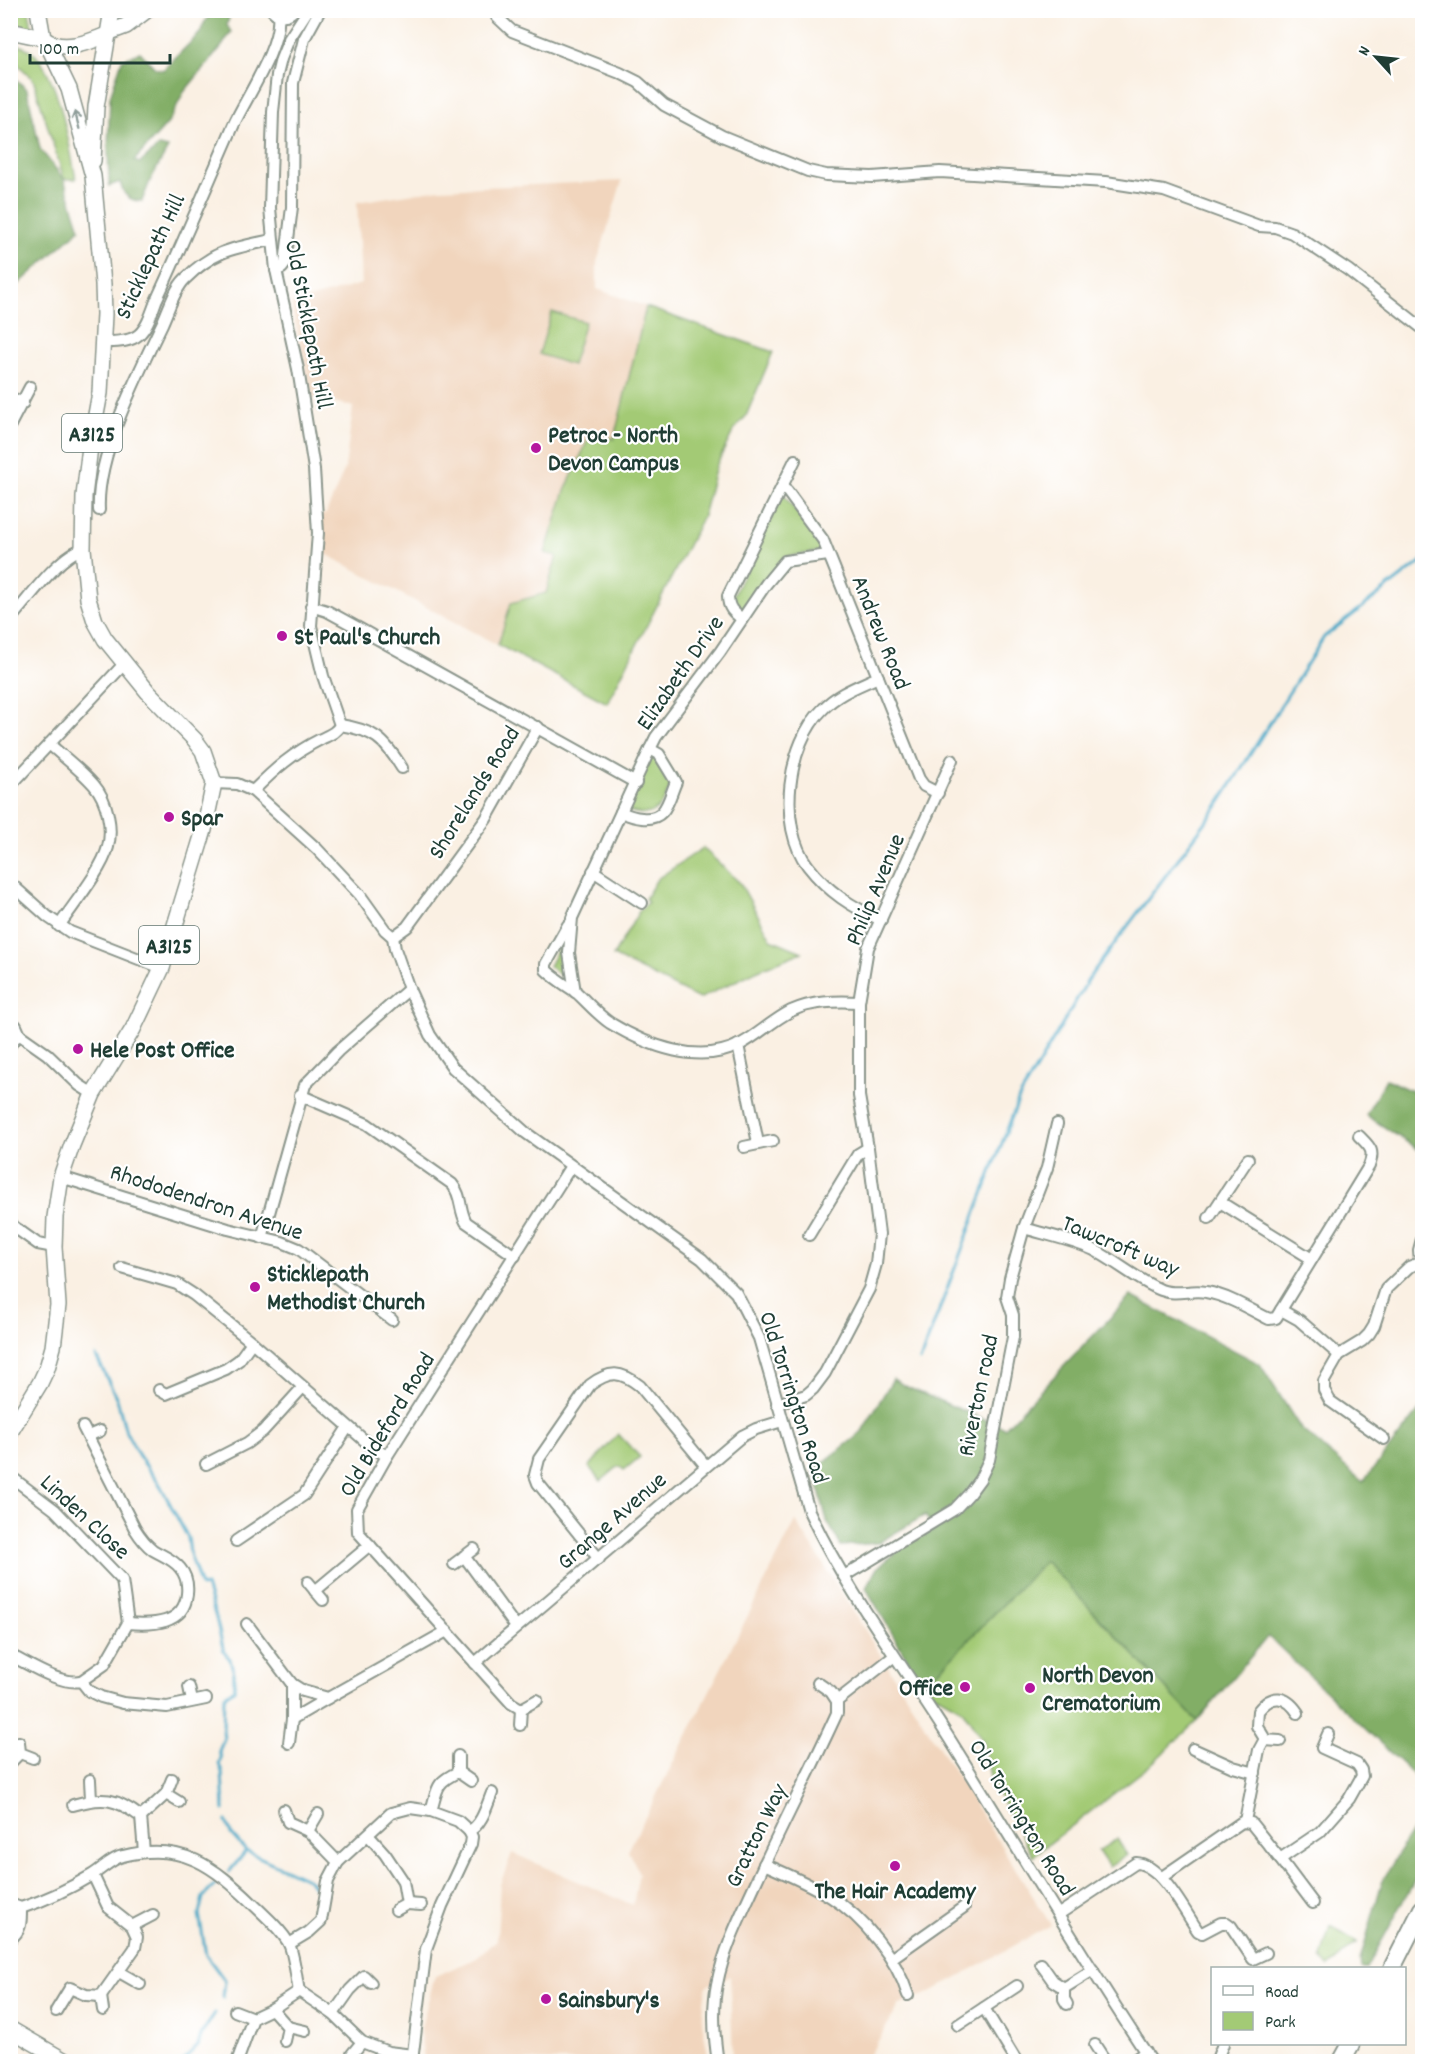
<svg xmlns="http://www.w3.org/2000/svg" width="1433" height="2072" font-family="Dekko,sans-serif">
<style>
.built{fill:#f1d5bd}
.green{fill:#a3ca75;stroke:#618454;stroke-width:1.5}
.forest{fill:#82ae66;stroke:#50764d;stroke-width:1.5}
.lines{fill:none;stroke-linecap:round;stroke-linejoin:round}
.stream{stroke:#47a9c7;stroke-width:3}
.minor-casing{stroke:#8c968c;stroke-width:14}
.primary-casing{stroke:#8c968c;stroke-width:18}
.trunk-casing{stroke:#8c968c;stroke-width:20}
.minor{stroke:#fff;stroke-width:10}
.primary{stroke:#fff;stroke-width:15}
.trunk{stroke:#fff;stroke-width:16}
.oneway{stroke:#8f9e9a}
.poi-dot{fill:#b5179e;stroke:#fff;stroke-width:2}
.labels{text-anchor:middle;stroke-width:4.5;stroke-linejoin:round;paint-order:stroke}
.shield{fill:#fff;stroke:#627771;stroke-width:1.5}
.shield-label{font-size:22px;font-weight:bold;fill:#1f3d34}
.street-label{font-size:24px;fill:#1f3d34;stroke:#fff}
.poi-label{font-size:24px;font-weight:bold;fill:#1f3d34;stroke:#fff;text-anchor:start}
</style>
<rect width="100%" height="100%" fill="#fff"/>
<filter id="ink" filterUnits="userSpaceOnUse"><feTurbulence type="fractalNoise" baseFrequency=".0167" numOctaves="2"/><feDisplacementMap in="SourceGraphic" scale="12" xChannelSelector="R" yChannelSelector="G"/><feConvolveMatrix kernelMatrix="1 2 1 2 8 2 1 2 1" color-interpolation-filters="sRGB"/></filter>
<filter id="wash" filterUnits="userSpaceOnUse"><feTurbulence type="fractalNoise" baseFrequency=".008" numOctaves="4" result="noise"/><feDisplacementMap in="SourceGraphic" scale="24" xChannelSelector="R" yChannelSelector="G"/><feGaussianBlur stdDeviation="1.35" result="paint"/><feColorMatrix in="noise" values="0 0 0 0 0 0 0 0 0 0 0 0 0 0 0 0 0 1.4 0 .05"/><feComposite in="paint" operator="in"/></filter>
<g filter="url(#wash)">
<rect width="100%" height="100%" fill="#faf0e3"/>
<g class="built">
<path d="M622,181L597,262V289L773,352L746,416L734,430L716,466L703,516L607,703L322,552L321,515L326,514L345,468L353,407L321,398L312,399L291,304L361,284L357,202L440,189Z"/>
<path d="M796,1521L1051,1925L927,1994L900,2004L866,2061H733L730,1976L706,1986L702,2021L709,2061H424L420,2031L435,1976L473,1960L497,1940L500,1885L512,1853L633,1905L639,1873L628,1851Z"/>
</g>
<g class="green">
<path d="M10,11H29L33,32L11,25Z"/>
<path d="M10,42C18,44 26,47 32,52C59,74 69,145 76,179H64L33,79L11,58Z"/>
<path d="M646,307L773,352L746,416L734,430L716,466L703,516L607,703L498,645L511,603L546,593L557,556L545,553L565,491L591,433L614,439Z"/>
<path d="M552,312L585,322L572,365L539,354Z"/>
<path d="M783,494L820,542L822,551L786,557L741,613L734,607L732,598Z"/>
<path d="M652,755L657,757L673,781C661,807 657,821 625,810Z"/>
<path d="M703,848L740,883L771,939L802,952L756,971L699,999L613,956L640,910L648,902L645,899L657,879Z"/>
<path d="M560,945L565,948L568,978L565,979L549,966Z"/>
<path d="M618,1434L640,1457L624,1470L619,1466L601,1481L589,1467Z"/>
<path d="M1045,1561L1197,1721L1148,1767L1033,1856L991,1781L983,1741L962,1709L923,1687Z"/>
<path d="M1117,1839L1127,1855L1109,1867L1098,1851Z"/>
<path d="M1330,1926L1357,1942L1328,1967L1321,1958Z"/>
</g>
<g class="forest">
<path d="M213,11H231L227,25L231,32L222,46L184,92L168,123L134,161L140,163L159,146L168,148L150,181L142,201C128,201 123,194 120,182L109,186L108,148L110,97L122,60L140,52L155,68L163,70L200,33L204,23Z"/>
<path d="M11,74L27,90L40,149L64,179L80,229L11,291Z"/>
<path d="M1386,1079L1422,1096V1152L1366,1115Z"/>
<path d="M1131,1296L1260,1364L1301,1429L1363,1482L1422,1407V1783L1268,1636L1197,1721L1045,1561L923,1687L866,1588L877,1568L906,1545L934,1530L925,1515L878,1543L841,1546L827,1521L814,1470L861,1433L893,1379L909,1388L1005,1428Z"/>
<path d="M1422,1812V1867L1367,1968H1361L1360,1960L1382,1882Z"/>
</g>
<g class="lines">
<g class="stream">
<path d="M96,1356L117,1399L126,1432L139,1456L160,1485L188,1538L190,1554L201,1587L206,1586L216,1618L224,1652L230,1659L234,1673V1690L227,1693L224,1697L223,1730L224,1739L219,1751L221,1758L219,1764L222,1772L224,1810"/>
<path d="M920,1361L1019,1098L1091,975L1217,807L1324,637L1422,561"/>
<path d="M226,1821L231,1834L246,1851L229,1872"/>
<path d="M246,1851L309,1880L314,1887"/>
<path d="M216,1884L203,1897L199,1914L206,1955L225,1981L223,1997"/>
<path d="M182,2062L198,2046L201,2035L215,2013"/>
</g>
</g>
</g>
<g filter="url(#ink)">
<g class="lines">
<g class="minor-casing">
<g id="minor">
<path d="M495,10L497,17L512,31L620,73L638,82L664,105L722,136L808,171L826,175L872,177L940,172L1106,182L1164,191L1259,226L1275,227L1292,233L1348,270L1422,328"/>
<path d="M273,11C279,17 288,17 294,10"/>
<path d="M276,270L282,268L285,264L292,207L293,83L304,39L320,10"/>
<path d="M102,342C140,343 144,335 156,301C183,243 208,183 234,124C247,96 282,45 278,15"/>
<path d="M10,397L23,403"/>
<path d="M10,425L30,387"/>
<path d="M782,488L787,491L823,540L919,779L924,786L938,793"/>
<path d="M99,510C96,455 138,374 162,324C169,309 174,290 185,279C214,250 234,248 272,240"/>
<path d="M311,606L327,611L360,629L636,783"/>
<path d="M10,619C28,600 59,555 83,549"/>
<path d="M742,619C733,612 728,608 728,596L795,460"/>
<path d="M878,677C859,686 838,693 823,709C787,743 777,826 808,866C828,892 852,907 881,920"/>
<path d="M340,725C374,730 384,739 402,768"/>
<path d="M49,744C64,757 81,770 94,785C107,800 113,827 108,847C102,870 73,905 59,926"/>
<path d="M214,783L237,784L253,791L317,849L360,895L385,930L393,937L395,949L409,989L430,1035L453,1068L526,1133L702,1259L736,1293L759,1338L809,1511C846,1590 900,1661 947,1735C1015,1843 1080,1955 1152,2062"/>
<path d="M10,786L124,664"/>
<path d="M253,791C275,769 293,753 321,739C329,735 336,733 340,725L323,676L311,626L318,533L314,469L298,369L276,270L270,208L273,112L277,75L281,59L289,39L308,10"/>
<path d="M621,812C632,817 652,823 662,812C669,805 672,790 676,782L659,754L650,749"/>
<path d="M593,871L642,903"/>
<path d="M10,883L48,917L70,932L162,968"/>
<path d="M568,925L546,964V970C555,979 566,985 576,992C587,1002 598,1015 610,1023C648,1046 699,1066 741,1044C758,1035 773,1020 791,1011C812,1001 836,1001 859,1002"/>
<path d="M393,937L407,927L486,819L538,727"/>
<path d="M575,992L569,953L572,918L650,749L656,737L720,652L766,584L785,561L828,555"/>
<path d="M10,1021L16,1026L20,1035L47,1054L79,1085L93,1094"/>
<path d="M10,1045L15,1038L20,1035"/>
<path d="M738,1045L758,1143"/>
<path d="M300,1095L367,1124L452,1184C462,1195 459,1210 466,1222L515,1256"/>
<path d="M744,1147L773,1141"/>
<path d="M61,1177L228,1229L282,1242L299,1249L392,1320"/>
<path d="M1220,1202L1312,1259"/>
<path d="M1209,1218L1248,1159"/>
<path d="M10,1224L38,1244L54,1247"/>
<path d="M1024,1228C1047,1235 1073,1240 1094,1250C1117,1262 1137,1280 1161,1290C1176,1296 1191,1289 1206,1292C1229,1296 1249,1309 1269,1319L1276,1318L1369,1166C1375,1150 1370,1147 1359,1136"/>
<path d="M809,1235L858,1154L868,1148"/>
<path d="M262,1238L305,1085L338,1051L409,989"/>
<path d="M1420,1262L1419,1250L1422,1239"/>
<path d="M122,1268L177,1284L194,1295L252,1342L372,1447L387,1456"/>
<path d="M1281,1310L1299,1320L1339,1355"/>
<path d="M159,1390L166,1394L226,1369L239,1360L252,1342"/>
<path d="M777,1404L806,1395L813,1389L825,1373L869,1289L876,1264L879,1234L868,1148L859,1096V1002L868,948L952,760"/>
<path d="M83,1427L135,1529C140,1537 145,1544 153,1550C163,1556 173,1559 180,1568C186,1575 188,1585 187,1594C184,1625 152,1625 128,1623"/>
<path d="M88,1436L100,1431"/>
<path d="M1384,1439L1330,1401L1324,1390V1381L1339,1355L1362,1341L1369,1334L1374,1326L1386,1289L1409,1267L1422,1262"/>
<path d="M206,1464L247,1443L263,1431L303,1387"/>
<path d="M10,1476L55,1510L122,1580L128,1623L104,1665L81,1681"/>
<path d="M236,1541L304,1495L348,1427"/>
<path d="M464,1556L516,1627"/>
<path d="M599,1559L538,1483L535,1475L539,1459L590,1385C610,1370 621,1371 640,1386L706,1466"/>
<path d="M454,1564L474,1549"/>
<path d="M844,1576L955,1509L969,1494L980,1479L989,1460L1013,1337V1315L1007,1297L1010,1278L1024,1228L1047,1168L1057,1124"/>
<path d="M308,1582L323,1600"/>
<path d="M315,1591L370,1545"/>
<path d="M247,1624L292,1684L303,1691L328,1698L447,1631"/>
<path d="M10,1655C30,1665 60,1685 81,1681L89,1691L101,1697L123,1703L167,1707L206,1699"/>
<path d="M475,1663L742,1436L756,1429L782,1421"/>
<path d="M818,1683L831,1692L837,1701"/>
<path d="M189,1687L192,1701"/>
<path d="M837,1701L893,1657"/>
<path d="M521,1709L511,1703L358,1532L357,1509L387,1456L571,1166"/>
<path d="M521,1709L537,1700"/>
<path d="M292,1719L328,1698"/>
<path d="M520,1725L521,1709"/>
<path d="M1264,1740L1280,1741"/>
<path d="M19,1742L20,1753L33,1758"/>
<path d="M289,1743L292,1719V1684"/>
<path d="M1193,1749L1233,1767L1255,1773"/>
<path d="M10,1763L20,1753"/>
<path d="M458,1772V1756"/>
<path d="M90,1780L91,1799"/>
<path d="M166,1794L179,1802"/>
<path d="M73,1805C103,1796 116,1798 141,1817L144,1852"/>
<path d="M284,1810L288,1822L308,1831"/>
<path d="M431,1811C438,1788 435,1783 458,1772L471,1781"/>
<path d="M318,1814L308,1831L338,1862"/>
<path d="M141,1817L166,1794L172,1779"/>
<path d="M1245,1821L1259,1750L1265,1739L1257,1726L1258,1711C1272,1693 1286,1695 1298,1713"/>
<path d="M368,1835L385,1854L403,1881L407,1904L396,1910"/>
<path d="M1280,1859L1313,1903"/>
<path d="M764,1864C787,1874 810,1884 831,1897C863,1917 897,1959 908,1995"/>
<path d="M1162,1877L1242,1822L1251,1823L1280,1859L1320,1832L1349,1799L1362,1776L1361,1770L1357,1764L1322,1748L1328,1734"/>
<path d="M10,1904L21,1908C46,1900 69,1889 92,1875C102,1869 112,1858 123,1856C182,1841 213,1866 253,1904C265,1916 279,1927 288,1942C294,1952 296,1978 299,1991L333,2014L362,2042L388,2052L413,2055"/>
<path d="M407,1904L421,1905"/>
<path d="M1059,1914L1136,1863C1161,1864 1185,1912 1198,1931L1202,1933L1221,1923H1227L1231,1926L1253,1959L1266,1953"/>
<path d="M132,1926L153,1915"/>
<path d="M10,1939C22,1931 21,1920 21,1908"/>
<path d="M289,1944L309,1932L321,1921L328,1881L338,1862L391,1813L410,1808L431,1811L458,1821L469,1831"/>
<path d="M892,1958L964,1907"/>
<path d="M1041,1964L1053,1981L1064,1988L1093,1970"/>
<path d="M119,1972L140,1984"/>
<path d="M1064,1988V1999L1067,2004"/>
<path d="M101,1996L103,2010"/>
<path d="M984,2008L1017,2062"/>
<path d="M272,2009L288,2027L285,2041"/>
<path d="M56,2011L70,1988L86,1995L101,1996L135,1948L137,1937L132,1926L108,1907L93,1875"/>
<path d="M235,2011L253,2018"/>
<path d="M333,2014L350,1990L364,1976L371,1983"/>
<path d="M958,2025L1017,1986"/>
<path d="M288,2027L305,2031"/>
<path d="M1095,2045L1106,2062"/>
<path d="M412,2061L426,1949L442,1906L471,1844L472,1837L469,1831C482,1825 487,1805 492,1793"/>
<path d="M237,2062L253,2018L272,2009L299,1991"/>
<path d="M350,2062L352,2054L362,2042"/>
<path d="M718,2062C714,2037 712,2009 717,1984C724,1948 741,1915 756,1882C782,1825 811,1770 837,1713V1701"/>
<path d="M1131,2062L1146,2052"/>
<path d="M1216,2062L1223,2044"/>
</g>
</g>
<g class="primary-casing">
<g id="primary">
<path d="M38,10L43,38C61,54 90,42 109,34"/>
<path d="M10,31L43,38"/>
<path d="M110,32L126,26L147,10"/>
<path d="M93,161L96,107L112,10"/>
<path d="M10,1432L40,1383L47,1368L53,1347L58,1305L54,1247L55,1217L61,1177L72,1145L93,1094L133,1029L162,968L204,830L214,783L203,751L195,740L148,692L105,639L95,621L88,599L83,549L84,496L90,447L100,393L104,314L103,284L93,176L69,89L46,41"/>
<path d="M10,2029L67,2062"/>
</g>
</g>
<g class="trunk-casing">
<g id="trunk">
<path d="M1392,1968L1422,1909"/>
<path d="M1341,2062L1351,2044"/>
</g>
</g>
<use href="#minor" class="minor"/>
<use href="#primary" class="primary"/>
<use href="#trunk" class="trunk"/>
</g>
<defs><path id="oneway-shaft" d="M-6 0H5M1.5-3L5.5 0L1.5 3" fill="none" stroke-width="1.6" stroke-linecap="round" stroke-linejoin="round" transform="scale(1.5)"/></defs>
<use class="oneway" href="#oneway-shaft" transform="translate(77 120) rotate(-105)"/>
</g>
<g class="poi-dot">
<circle cx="536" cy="448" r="6"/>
<circle cx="282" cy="636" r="6"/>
<circle cx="169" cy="817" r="6"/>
<circle cx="78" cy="1049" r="6"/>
<circle cx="255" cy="1287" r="6"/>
<circle cx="965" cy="1687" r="6"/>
<circle cx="1030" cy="1688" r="6"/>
<circle cx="895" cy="1866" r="6"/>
<circle cx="546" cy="1999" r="6"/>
</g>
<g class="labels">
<g class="shield">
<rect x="62" y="414" width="60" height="38" rx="4.5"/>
<rect x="139" y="926" width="60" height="38" rx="4.5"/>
</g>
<g class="shield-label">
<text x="92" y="441">A3125</text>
<text x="169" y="953">A3125</text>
</g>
<g class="street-label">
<text transform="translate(149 256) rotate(-65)" y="8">Sticklepath Hill</text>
<text transform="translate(310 324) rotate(79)" y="8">Old Sticklepath Hill</text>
<text transform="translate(882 632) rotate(68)" y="8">Andrew Road</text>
<text transform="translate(679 672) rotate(-55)" y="8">Elizabeth Drive</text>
<text transform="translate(473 792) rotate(-58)" y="8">Shorelands Road</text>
<text transform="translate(874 889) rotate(-67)" y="8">Philip Avenue</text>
<text transform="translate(207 1201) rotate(18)" y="8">Rhododendron Avenue</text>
<text transform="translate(1121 1245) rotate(23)" y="8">Tawcroft way</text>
<text transform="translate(977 1395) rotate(-78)" y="8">Riverton road</text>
<text transform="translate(795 1397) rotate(72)" y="8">Old Torrington Road</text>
<text transform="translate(386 1424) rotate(-59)" y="8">Old Bideford Road</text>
<text transform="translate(86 1516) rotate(43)" y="8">Linden Close</text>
<text transform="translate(611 1520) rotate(-41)" y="8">Grange Avenue</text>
<text transform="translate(1023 1817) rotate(58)" y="8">Old Torrington Road</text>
<text transform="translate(755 1835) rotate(-64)" y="8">Gratton Way</text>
</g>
<g class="poi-label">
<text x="548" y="442">Petroc - North<tspan x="548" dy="28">Devon Campus</tspan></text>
<text x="294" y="644">St Paul's Church</text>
<text x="181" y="825">Spar</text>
<text x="90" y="1057">Hele Post Office</text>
<text x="267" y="1281">Sticklepath<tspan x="267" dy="28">Methodist Church</tspan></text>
<text x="1042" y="1682">North Devon<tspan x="1042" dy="28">Crematorium</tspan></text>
<text x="953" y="1695" text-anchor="end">Office</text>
<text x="895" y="1898" text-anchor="middle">The Hair Academy</text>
<text x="558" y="2007">Sainsbury's</text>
</g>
</g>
<rect width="1433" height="2072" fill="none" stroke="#fff" stroke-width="36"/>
<rect x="1211" y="1967" width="195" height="78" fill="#ffffff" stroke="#a5b1ae" stroke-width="1.5"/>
<rect x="1223" y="1986" width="30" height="9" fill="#ffffff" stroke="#a5b1ae" stroke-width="1.5"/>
<text x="1265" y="1997" font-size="18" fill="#1f3d34">Road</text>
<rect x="1223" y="2012" width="30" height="18" fill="#a3ca75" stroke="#a5b1ae" stroke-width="1.5"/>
<text x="1265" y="2027" font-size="18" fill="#1f3d34">Park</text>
<g transform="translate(1376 57) rotate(297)" stroke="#ffffff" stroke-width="4.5" paint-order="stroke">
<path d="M0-4.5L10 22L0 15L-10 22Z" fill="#1f3d34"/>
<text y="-9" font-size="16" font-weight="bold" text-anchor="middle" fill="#1f3d34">N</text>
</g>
<path d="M30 54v9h140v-9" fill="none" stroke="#1f3d34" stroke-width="3"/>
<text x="39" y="54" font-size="18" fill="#1f3d34" stroke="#ffffff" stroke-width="4.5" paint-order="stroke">100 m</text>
</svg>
